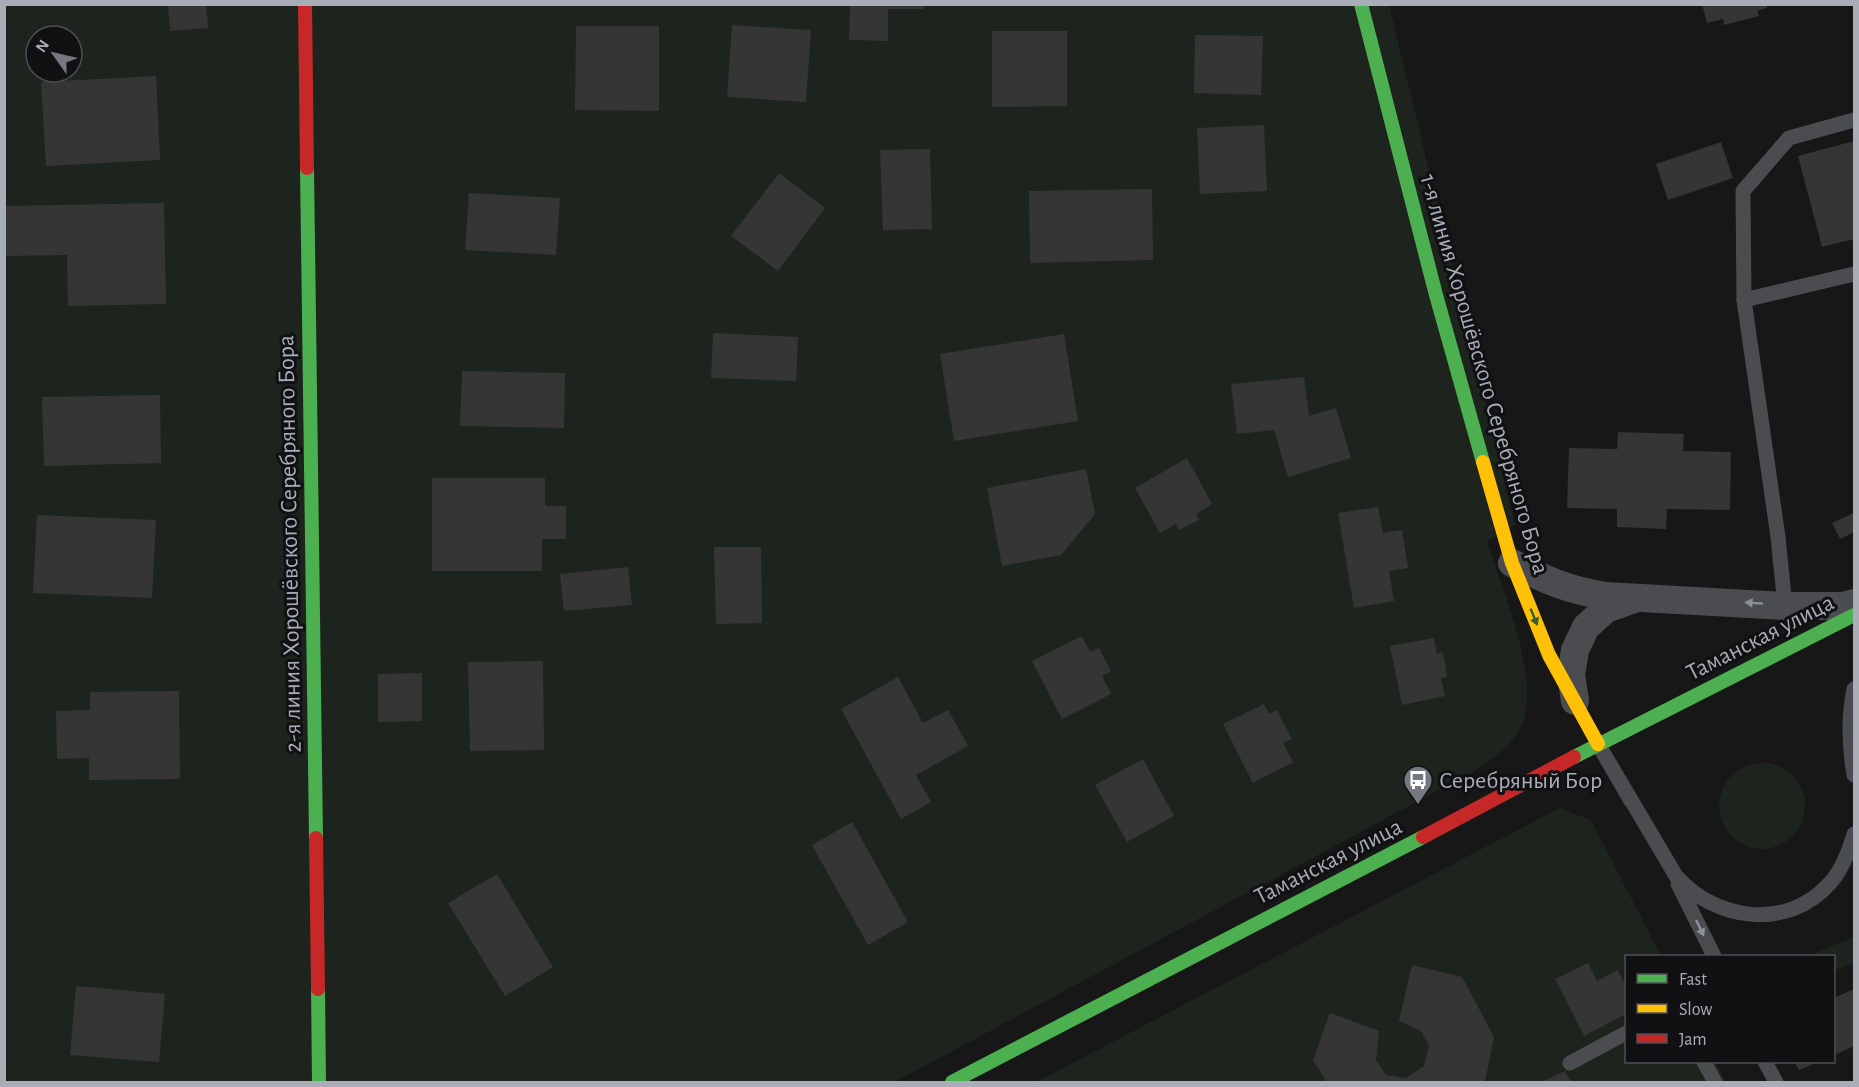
<svg xmlns="http://www.w3.org/2000/svg" width="1859" height="1087" font-family="'Alegreya Sans',sans-serif">
<style>
.green{fill:#1d241e;fill-rule:evenodd}
.building{fill:#353536}
.lines{fill:none;stroke-linecap:round;stroke-linejoin:round}
.lane{stroke:#4b4c50;stroke-width:15}
.street{stroke:#4b4c50;stroke-width:28}
.fast{stroke:#4caf50;stroke-width:14}
.slow{stroke:#ffc107;stroke-width:14}
.jam{stroke:#c62828;stroke-width:14}
.oneway{fill:#8c9099}
.oneway2{fill:#2e6032}
.labels{text-anchor:middle;stroke-width:6;stroke-linejoin:round;paint-order:stroke}
.street-label{font-size:24px;fill:#a8adb8;stroke:#111113}
.poi-label{font-size:24px;fill:#a8adb8;stroke:#111113;text-anchor:start}
</style>
<rect width="100%" height="100%" fill="#171717"/>
<g class="green">
<path d="M5,5H1389L1515,525L1487,541C1502,586 1538,675 1524,719C1517,742 1497,756 1478,769L895,1082H5ZM36,36H72V72H36Z"/>
<circle cx="1762" cy="806" r="43"/>
<path d="M1560,808L1591,820L1661,956H1626V1062H1715L1726,1082H1036Z"/>
<path d="M1854,937V962L1834,971V956H1807Z"/>
</g>
<g class="building">
<path d="M168,4H206L208,28L170,31Z"/>
<path d="M850,4H924V9H888V41L849,40Z"/>
<path d="M1702,4H1767V8L1757,11L1759,16L1724,25L1723,19L1707,23Z"/>
<path d="M732,25L811,30L806,102L727,97Z"/>
<path d="M576,26H659V111L575,110Z"/>
<path d="M992,31H1067V106L992,107Z"/>
<path d="M1195,35L1263,36L1261,95L1194,93Z"/>
<path d="M156,76L160,160L46,166L41,82Z"/>
<path d="M1264,125L1267,191L1200,194L1197,128Z"/>
<path d="M1854,141V239L1822,247L1798,156Z"/>
<path d="M1721,142L1733,178L1668,200L1656,164Z"/>
<path d="M930,149L932,229L883,230L880,150Z"/>
<path d="M779,173L825,208L778,271L731,236Z"/>
<path d="M1152,189L1153,260L1030,263L1029,191Z"/>
<path d="M469,193L560,198L556,255L465,250Z"/>
<path d="M164,203L166,304L68,306L67,255L4,256V206Z"/>
<path d="M713,333L798,337L796,381L711,378Z"/>
<path d="M1064,334L1078,421L954,441L940,354Z"/>
<path d="M462,371L565,373L564,428L460,426Z"/>
<path d="M1304,377L1309,416L1336,408L1351,458L1288,477L1274,430L1237,434L1231,384Z"/>
<path d="M160,395L161,463L44,466L42,397Z"/>
<path d="M1618,432L1684,434L1683,451L1731,452L1730,510L1667,509L1666,529L1642,528L1617,527V509L1567,508L1569,448L1617,449Z"/>
<path d="M1187,458L1212,504L1196,514L1199,520L1179,530L1176,524L1160,533L1135,488Z"/>
<path d="M1086,469L1095,514L1061,555L1002,566L987,488Z"/>
<path d="M432,478H545V506H566V539H542V571H432Z"/>
<path d="M1378,507L1383,533L1402,530L1408,568L1389,571L1394,601L1354,608L1338,513Z"/>
<path d="M1854,513V532L1840,539L1832,523Z"/>
<path d="M37,515L156,520L152,598L33,593Z"/>
<path d="M714,547H761L762,623L716,624Z"/>
<path d="M628,567L632,605L564,611L560,574Z"/>
<path d="M1082,636L1090,652L1099,648L1111,671L1102,676L1111,694L1062,719L1032,661Z"/>
<path d="M1434,638L1437,654L1443,652L1447,677L1441,678L1445,696L1402,705L1390,646Z"/>
<path d="M543,661L544,750L470,751L468,662Z"/>
<path d="M422,673V721L378,722V674Z"/>
<path d="M898,677L923,723L948,710L968,746L916,775L931,802L901,819L841,709Z"/>
<path d="M179,691L180,779L89,780V758L57,759L56,711L90,710V692Z"/>
<path d="M1264,704L1269,714L1277,710L1292,739L1283,743L1293,762L1253,783L1223,724Z"/>
<path d="M1143,759L1174,816L1127,842L1095,785Z"/>
<path d="M852,822L908,922L868,945L812,845Z"/>
<path d="M497,874L553,967L505,996L448,903Z"/>
<path d="M1588,963L1597,981L1618,970L1626,987V1014L1584,1036L1555,979Z"/>
<path d="M1412,965L1462,977L1494,1037L1485,1082H1327L1313,1060L1330,1013L1379,1031L1376,1060L1386,1075L1406,1078L1424,1066L1429,1046L1421,1031L1399,1021Z"/>
<path d="M76,986L165,994L159,1062L70,1055Z"/>
<path d="M1854,989V1046L1834,1055V998Z"/>
<path d="M1795,1062H1818L1799,1070Z"/>
<path d="M1565,1071L1571,1082H1542Z"/>
</g>
<g class="lines">
<g class="lane">
<path d="M1744,300L1743,191L1789,138L1854,120"/>
<path d="M1785,606L1778,537L1744,300L1854,274"/>
<path d="M1854,689C1848,718 1849,745 1854,775"/>
<path d="M1631,801L1598,744L1676,876C1715,921 1788,931 1830,883C1842,870 1849,851 1854,834"/>
<path d="M1678,884L1714,956"/>
<path d="M1704,1062L1715,1082"/>
<path d="M1765,1062L1776,1082"/>
<path d="M1570,1063L1626,1033"/>
</g>
<g class="street">
<path d="M1512,563C1546,580 1567,590 1606,596L1785,606H1842L1854,603"/>
<path d="M1575,701L1571,675L1575,650L1586,627L1606,609L1634,599"/>
</g>
<g class="fast">
<path d="M1361,4L1436,295L1483,462"/>
<path d="M307,168L316,838"/>
<path d="M1574,757L1854,615"/>
<path d="M318,989L319,1082"/>
<path d="M952,1082L1423,837"/>
</g>
<path class="slow" d="M1483,462L1512,563L1549,655L1598,744"/>
<g class="jam">
<path d="M305,4L307,168"/>
<path d="M1423,837L1574,757"/>
<path d="M316,838L318,989"/>
</g>
</g>
<defs><path id="oneway-solid" d="M-6-.8H1V-3.2L6.5 0L1 3.2V.8H-6Z" transform="scale(1.5)"/></defs>
<g class="oneway">
<use href="#oneway-solid" transform="translate(1754 603) rotate(-176)"/>
<use href="#oneway-solid" transform="translate(1700 928) rotate(64)"/>
</g>
<use class="oneway2" href="#oneway-solid" transform="translate(1534 617) rotate(68)"/>
<defs>
<g id="bus-pin" transform="scale(1.5)"><path d="M0 17L-7.5 6A9.5 9.5 0 1 1 7.5 6Z" fill="#757880" stroke="#111113"/><path d="M-5-6H5V4H4V6H2V4H-2V6H-4V4H-5ZM-3.5-4V0h7V-4ZM-3.5 1.2v1.5H-2V1.2ZM2 1.2v1.5H3.5V1.2Z" fill="#fff"/></g>
</defs>
<g fill-rule="evenodd">
<use href="#bus-pin" x="1418" y="780"/>
</g>
<g class="labels">
<g class="street-label">
<text transform="translate(1485 374) rotate(74)" y="8">1-я линия Хорошёвского Серебряного Бора</text>
<text transform="translate(289 544) rotate(-91)" y="8">2-я линия Хорошёвского Серебряного Бора</text>
<text transform="translate(1760 637) rotate(-27)" y="8">Таманская улица</text>
<text transform="translate(1328 861) rotate(-27)" y="8">Таманская улица</text>
</g>
<g class="poi-label">
<text x="1439" y="788">Серебряный Бор</text>
</g>
</g>
<rect width="1859" height="1087" fill="none" stroke="#a8adb8" stroke-width="12"/>
<rect x="1625" y="955" width="210" height="108" fill="#111113" stroke="#4d4f55" stroke-width="1.5"/>
<rect x="1637" y="974" width="30" height="9" fill="#4caf50" stroke="#4d4f55" stroke-width="1.5"/>
<text x="1679" y="985" font-size="18" fill="#a8adb8">Fast</text>
<rect x="1637" y="1004" width="30" height="9" fill="#ffc107" stroke="#4d4f55" stroke-width="1.5"/>
<text x="1679" y="1015" font-size="18" fill="#a8adb8">Slow</text>
<rect x="1637" y="1034" width="30" height="9" fill="#c62828" stroke="#4d4f55" stroke-width="1.5"/>
<text x="1679" y="1045" font-size="18" fill="#a8adb8">Jam</text>
<g transform="translate(54 54) rotate(304)"><circle r="28" fill="#111113" stroke="#4d4f55" stroke-width="1.5"/>
<path d="M0-4.5L10 22L0 15L-10 22Z" fill="#757880"/>
<text y="-9" font-size="16" font-weight="bold" text-anchor="middle" fill="#a8adb8">N</text>
</g>
</svg>
